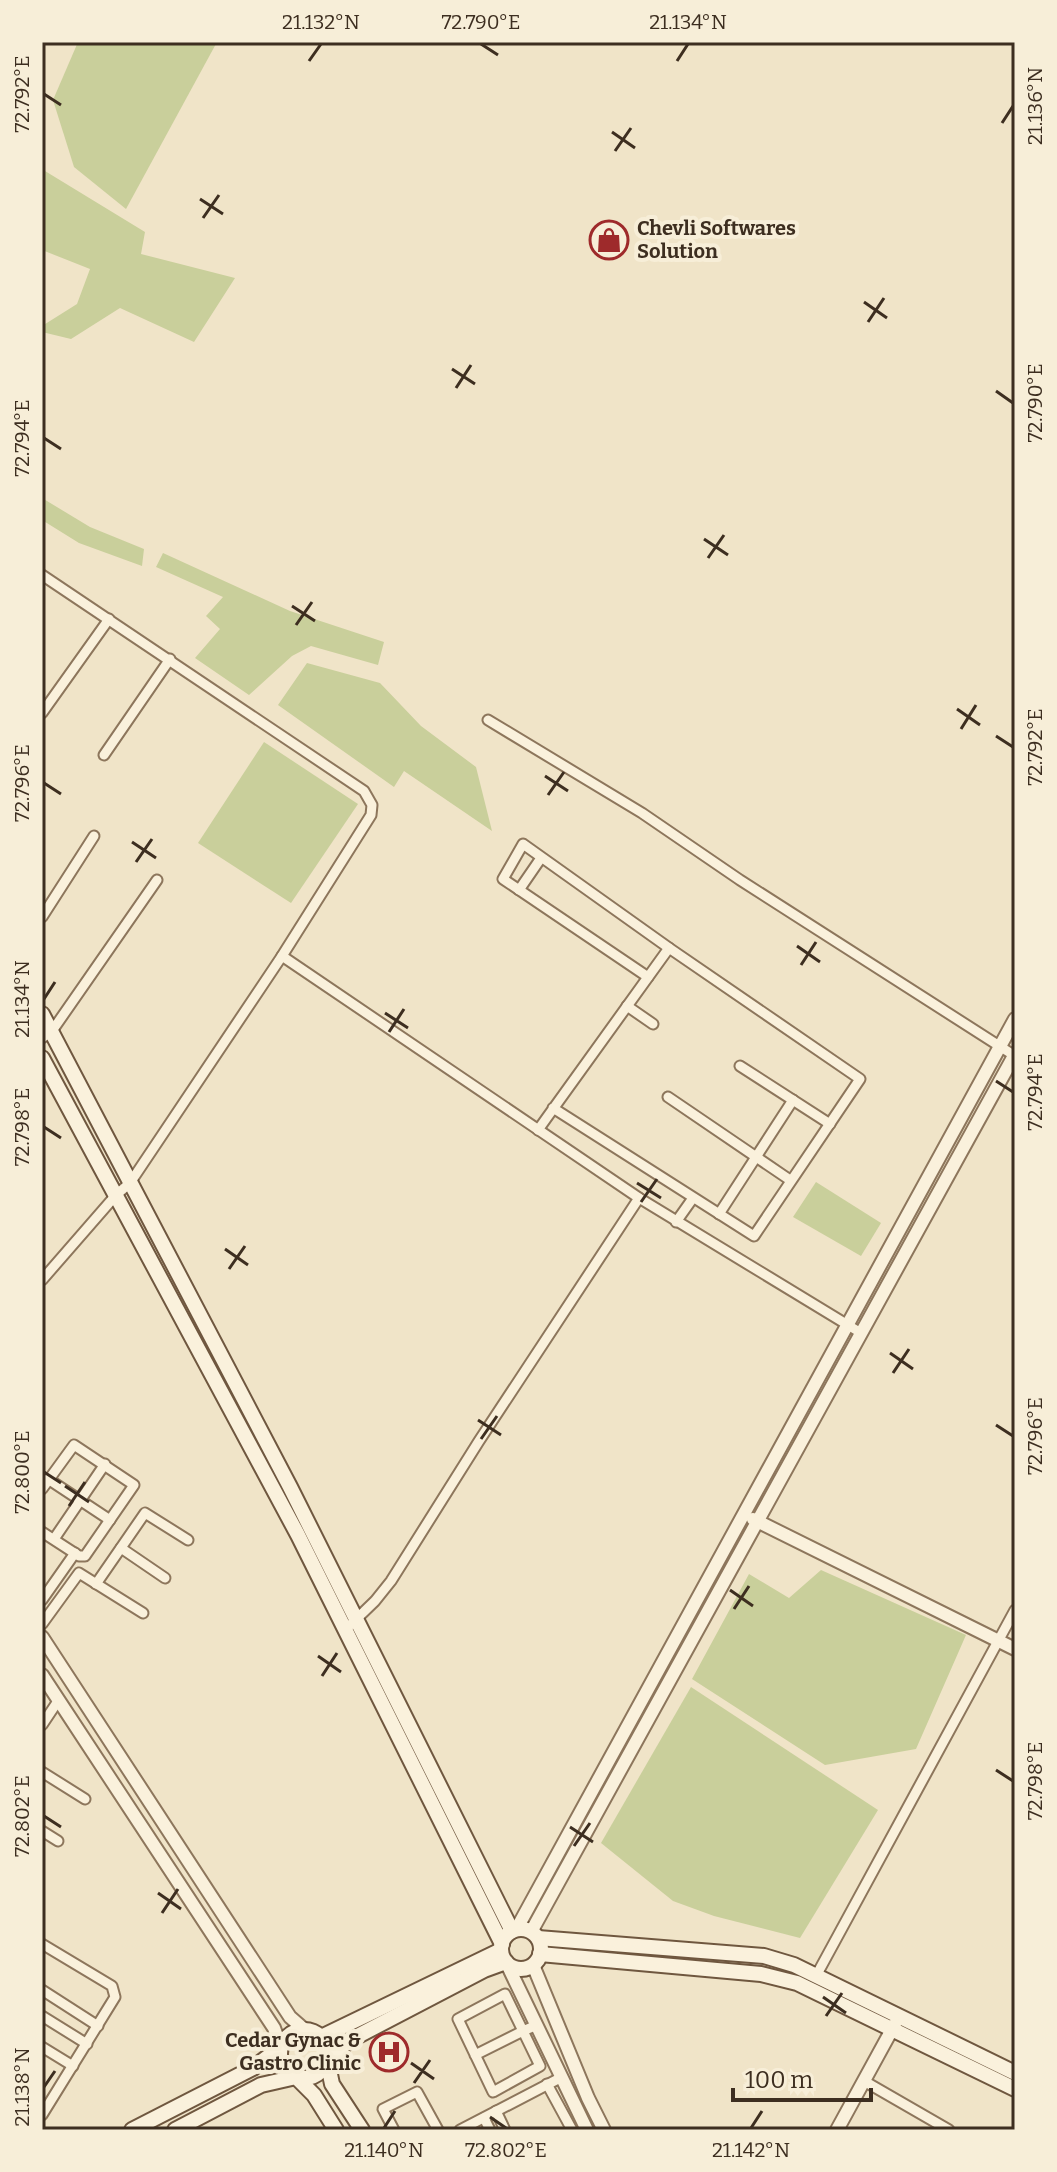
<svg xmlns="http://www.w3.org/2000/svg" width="1057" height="2172" font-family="Bitter,serif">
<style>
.green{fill:#c9cf9b}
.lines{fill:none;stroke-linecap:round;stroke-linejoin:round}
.minor-casing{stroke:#8d765c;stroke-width:13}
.tertiary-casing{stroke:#8d765c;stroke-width:16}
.secondary-casing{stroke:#6f573f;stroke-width:18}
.minor{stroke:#faf1dc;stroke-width:9}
.tertiary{stroke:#faf1dc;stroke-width:12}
.secondary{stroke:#faf1dc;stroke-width:14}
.ticks{fill:none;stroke:#3d2e20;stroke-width:3}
.labels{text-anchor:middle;stroke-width:8;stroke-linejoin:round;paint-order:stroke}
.poi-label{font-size:20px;font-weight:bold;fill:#3d2e20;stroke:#f7eed8;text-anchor:start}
.neatline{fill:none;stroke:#3d2e20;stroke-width:3}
.ticks-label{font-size:20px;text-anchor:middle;fill:#3d2e20}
</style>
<rect width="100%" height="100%" fill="#f0e4c8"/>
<g class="green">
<path d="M78,42H217L126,209L74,167L53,100Z"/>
<path d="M42,166L45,171L145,232L141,254L235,278L194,342L120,308L71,339L42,332V326L77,304L90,269L42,250Z"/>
<path d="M42,498L90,527L144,549L142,566L79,543L42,520Z"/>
<path d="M163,553L290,611L384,642L378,665L311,646L292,656L249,695L195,658L220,629L206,616L223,597L156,567Z"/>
<path d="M307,663L380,683L421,726L476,767L492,831L404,771L394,787L278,705Z"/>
<path d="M264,742L358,804L291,903L198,843Z"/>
<path d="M816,1182L881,1223L861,1256L793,1217Z"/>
<path d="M821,1570L966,1635L916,1749L825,1765L692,1679L749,1574L789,1598Z"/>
<path d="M691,1687L878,1810L800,1938L714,1916L673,1901L601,1843Z"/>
</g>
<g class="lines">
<g class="minor-casing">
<g id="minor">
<path d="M42,575L364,791L372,805L371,815L282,956L130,1183L116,1195L42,1280"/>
<path d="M42,713L109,619"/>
<path d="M488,720L642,813L740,880L1015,1056"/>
<path d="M104,755L170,659"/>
<path d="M519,890L541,858"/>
<path d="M42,917L94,836"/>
<path d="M282,956L639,1198L861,1333"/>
<path d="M648,977L503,879L523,844L669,948"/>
<path d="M627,1006L653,1024"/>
<path d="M42,1038L52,1031L157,880"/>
<path d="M740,1066L830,1124"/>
<path d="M668,1097L790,1180"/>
<path d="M538,1130L548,1116L669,948L860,1079L754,1236L553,1108"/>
<path d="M719,1214L793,1100"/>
<path d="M676,1222L693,1198"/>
<path d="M48,1479L110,1520"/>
<path d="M42,1489L74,1445L134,1485L85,1556H79L42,1532"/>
<path d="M54,1539L105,1464"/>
<path d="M121,1548L165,1578"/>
<path d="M96,1584L145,1513L188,1540"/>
<path d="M42,1600L75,1553"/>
<path d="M42,1624L79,1573L143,1613"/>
<path d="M345,1630L375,1601L391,1581L479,1441L639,1198"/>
<path d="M42,1725L58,1701"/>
<path d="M42,1772L85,1799"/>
<path d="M42,1831L58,1841"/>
<path d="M42,1944L112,1986L115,1997L42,2115"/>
<path d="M816,1976L1015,1610"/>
<path d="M42,1990L98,2026"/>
<path d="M42,2016L87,2044"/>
<path d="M42,2047L73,2066"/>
<path d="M475,2055L523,2031L505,1994L458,2019L493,2092L540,2066L523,2031L537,2025"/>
<path d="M864,2081L949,2130"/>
<path d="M547,2084L572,2130"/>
<path d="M496,2111L505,2130"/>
<path d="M484,2118L490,2130"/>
<path d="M394,2130L383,2109L417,2092L438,2130"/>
<path d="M460,2130L562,2077"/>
</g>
</g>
<g class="tertiary-casing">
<g id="tertiary">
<path d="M753,1519L1015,1649"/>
<path d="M42,1637L290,2017L306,2031"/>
<path d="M42,1675L274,2028L281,2047"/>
<path d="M516,1930L1015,1019"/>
<path d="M531,1932L1015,1054"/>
<path d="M506,1962L587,2130"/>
<path d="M533,1965L588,2098L604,2130"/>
<path d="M837,2130L895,2024"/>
</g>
</g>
<g class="secondary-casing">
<g id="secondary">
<path d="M42,1014L290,1487L512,1931"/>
<path d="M42,1058L298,1535L502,1944"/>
<circle cx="521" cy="1949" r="20"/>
<path d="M538,1938L764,1956L794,1965L1015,2073"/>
<path d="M540,1954L761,1974L797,1983L1015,2089"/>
<circle cx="304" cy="2054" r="24"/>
<path d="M321,2037L501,1950"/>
<path d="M132,2130L253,2068L281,2047"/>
<path d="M175,2130L261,2085L296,2077L314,2095L336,2130"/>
<path d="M362,2130L332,2084L327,2060L350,2040L484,1970L506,1962"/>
</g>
</g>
<use href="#minor" class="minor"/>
<use href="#tertiary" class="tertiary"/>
<use href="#secondary" class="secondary"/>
</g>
<path class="ticks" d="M481,44L498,55M309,61L321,44M677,61L688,44M44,94L61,105M1002,123L1013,106M612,132L635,148M615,151L631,128M200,199L223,214M203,218L219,195M864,302L887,318M868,322L884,298M452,369L475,384M456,388L471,365M996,391L1013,403M44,438L61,449M704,539L728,555M708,558L724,535M292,606L315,621M296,625L312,602M957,709L980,725M961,729L976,705M996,736L1013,747M545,776L568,791M44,783L61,794M548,795L564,772M132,842L156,858M136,862L152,839M797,946L820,962M801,965L816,942M44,999L55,982M385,1013L408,1028M389,1032L404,1009M996,1081L1013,1092M44,1127L61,1138M637,1183L661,1198M641,1202L657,1179M225,1249L248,1265M229,1269L245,1246M890,1353L913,1369M893,1373L909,1349M478,1420L501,1435M996,1425L1013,1436M481,1439L497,1416M44,1472L61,1483M65,1486L89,1502M69,1506L85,1482M730,1590L753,1606M734,1609L749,1586M318,1656L341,1672M322,1676L337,1653M996,1770L1013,1781M44,1816L61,1827M570,1827L593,1842M574,1846L590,1823M158,1893L181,1909M162,1913L178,1889M823,1997L846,2013M826,2016L842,1993M411,2063L434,2079M414,2083L430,2060M44,2087L55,2071M490,2117L506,2128M384,2128L395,2111M751,2128L762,2111"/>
<defs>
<g id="shop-ring" transform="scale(2)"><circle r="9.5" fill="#f7eed8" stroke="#9e2a2b" stroke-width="1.5"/><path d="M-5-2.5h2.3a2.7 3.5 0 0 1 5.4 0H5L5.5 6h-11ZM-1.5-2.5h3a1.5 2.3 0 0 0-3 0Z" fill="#9e2a2b"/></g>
<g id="hospital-ring" transform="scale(2)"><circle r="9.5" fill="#f7eed8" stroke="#9e2a2b" stroke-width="1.5"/><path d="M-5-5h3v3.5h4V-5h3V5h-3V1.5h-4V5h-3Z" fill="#9e2a2b"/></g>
</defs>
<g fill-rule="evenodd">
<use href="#shop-ring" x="609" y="240"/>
<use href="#hospital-ring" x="389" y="2052"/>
</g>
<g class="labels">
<g class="poi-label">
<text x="637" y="235">Chevli Softwares<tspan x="637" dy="23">Solution</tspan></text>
<text x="361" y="2047" text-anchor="end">Cedar Gynac &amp;<tspan x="361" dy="23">Gastro Clinic</tspan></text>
</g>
</g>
<rect width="1057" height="2172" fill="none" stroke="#f7eed8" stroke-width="88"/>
<path d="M733 2088v12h138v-12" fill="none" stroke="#3d2e20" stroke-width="4"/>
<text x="745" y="2088" font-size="24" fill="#3d2e20" stroke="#f7eed8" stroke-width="6" paint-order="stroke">100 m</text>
<rect x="44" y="44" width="969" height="2084" class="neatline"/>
<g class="ticks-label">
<text x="321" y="29">21.132°N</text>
<text x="481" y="29">72.790°E</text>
<text x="688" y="29">21.134°N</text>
<text transform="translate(22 94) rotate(-90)" y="7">72.792°E</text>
<text transform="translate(1035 106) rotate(-90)" y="7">21.136°N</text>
<text transform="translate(1035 403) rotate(-90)" y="7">72.790°E</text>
<text transform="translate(22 438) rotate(-90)" y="7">72.794°E</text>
<text transform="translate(1035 747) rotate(-90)" y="7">72.792°E</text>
<text transform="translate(22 783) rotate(-90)" y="7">72.796°E</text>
<text transform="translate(22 999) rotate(-90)" y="7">21.134°N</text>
<text transform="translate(1035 1092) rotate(-90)" y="7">72.794°E</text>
<text transform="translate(22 1127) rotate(-90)" y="7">72.798°E</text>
<text transform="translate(1035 1436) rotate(-90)" y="7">72.796°E</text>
<text transform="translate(22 1472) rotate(-90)" y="7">72.800°E</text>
<text transform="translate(1035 1781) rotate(-90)" y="7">72.798°E</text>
<text transform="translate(22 1816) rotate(-90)" y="7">72.802°E</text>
<text transform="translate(22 2087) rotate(-90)" y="7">21.138°N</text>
<text x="384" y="2157">21.140°N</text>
<text x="506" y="2157">72.802°E</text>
<text x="751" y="2157">21.142°N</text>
</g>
</svg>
